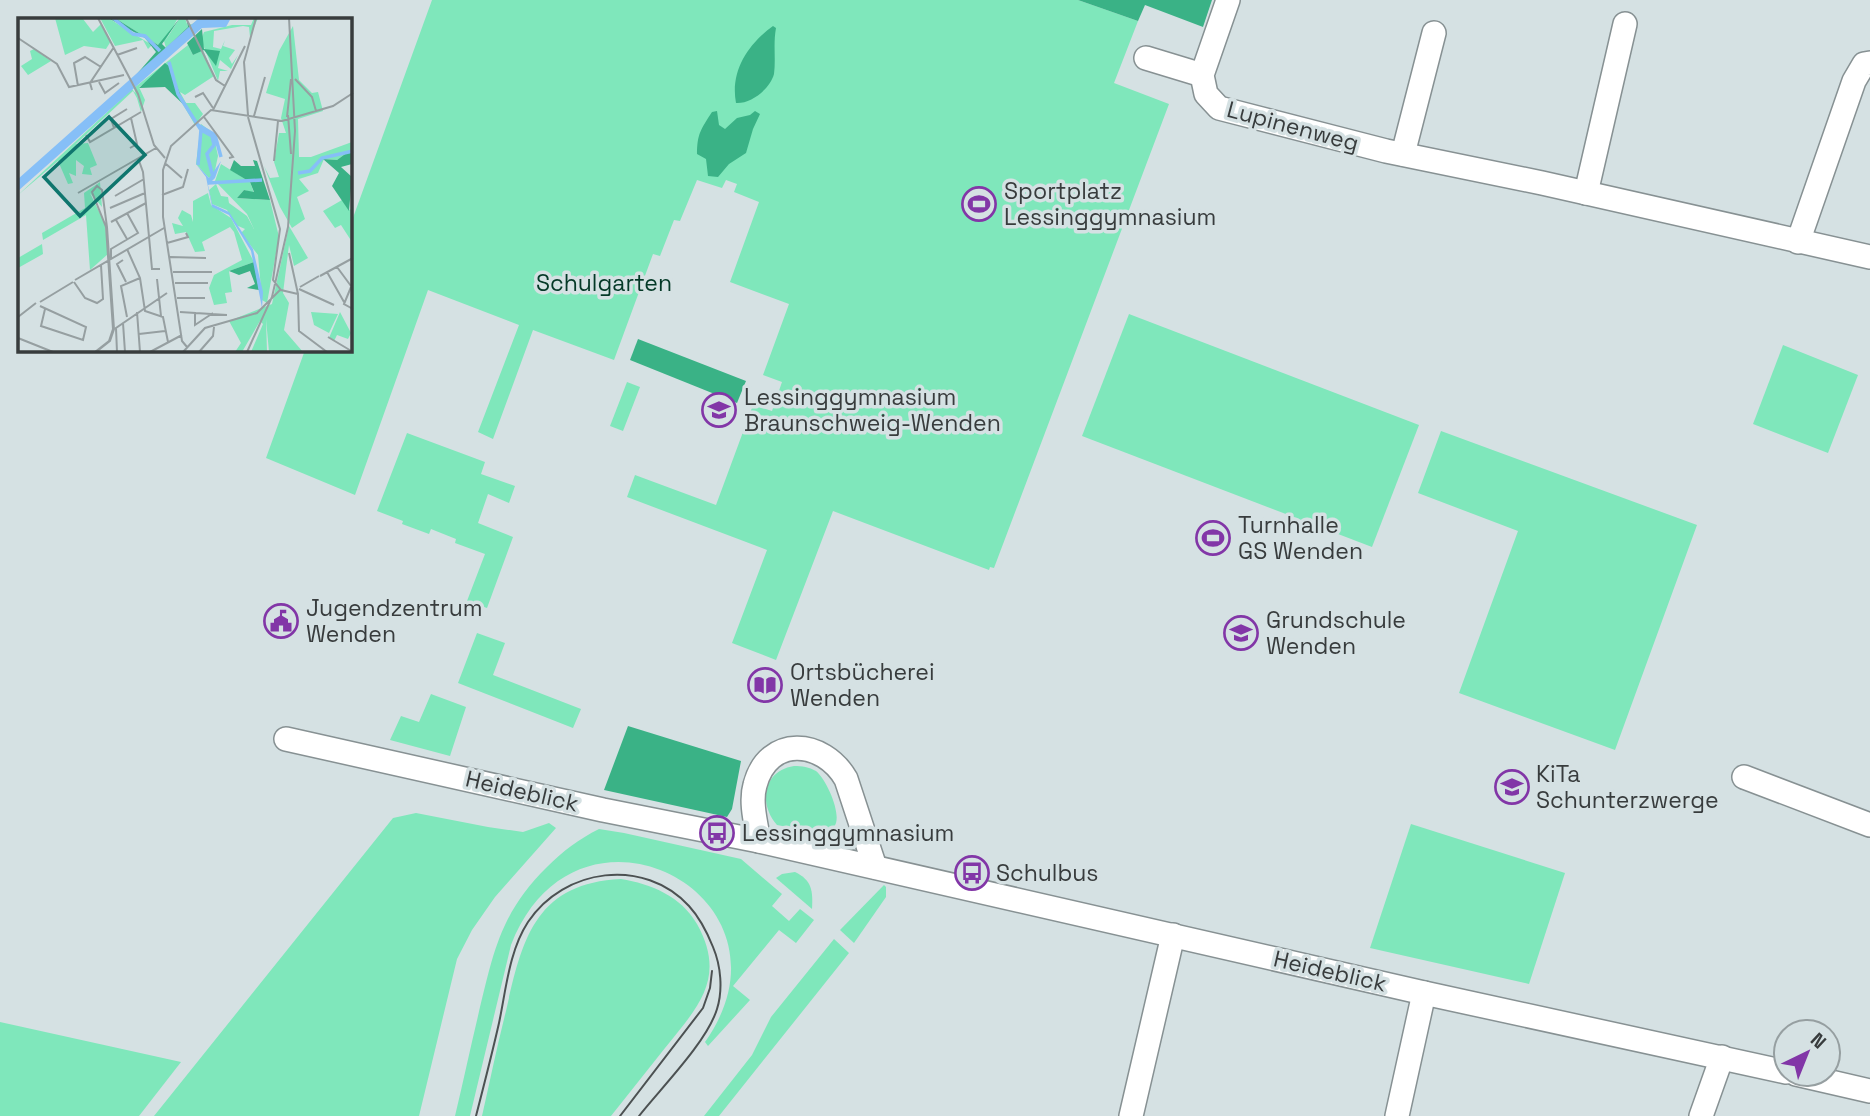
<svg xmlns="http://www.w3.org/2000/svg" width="1870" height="1116" font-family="'Space Grotesk',sans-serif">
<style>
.green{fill:#7fe7bb}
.forest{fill:#3ab286}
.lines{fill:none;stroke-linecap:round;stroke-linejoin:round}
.minor-casing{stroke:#879193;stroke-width:26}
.minor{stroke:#fff;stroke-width:23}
.tram{stroke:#4c5152;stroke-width:2}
.labels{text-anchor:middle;stroke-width:7;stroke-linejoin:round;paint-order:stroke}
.street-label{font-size:23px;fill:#383c3d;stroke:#d5e1e3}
.poi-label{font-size:23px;fill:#383c3d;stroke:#d5e1e3;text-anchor:start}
.park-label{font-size:23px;fill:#043927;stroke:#d5e1e3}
.inset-river{fill:none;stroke:#86bff7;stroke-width:3.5}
.inset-road{fill:none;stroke:#969fa1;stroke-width:2}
.view{fill:#0f766e;fill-opacity:0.15;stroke:#0f766e;stroke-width:3.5}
.inset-edge{fill:none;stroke:#383c3d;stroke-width:3.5}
</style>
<rect width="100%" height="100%" fill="#d5e1e3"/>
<g class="green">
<path d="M432,0H1078L1138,21L1114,83L1169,104L994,568L990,567L989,570L833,511L776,660L732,643L767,550L627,497L635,475L716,505L753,405L772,411L782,382L763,375L789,304L730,282L759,202L734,192L737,184L726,180L722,188L697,180L680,221L674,220L660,256L653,254L614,360L533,330L493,439L478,432L519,325L428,290L355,495L266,458L305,350H350V226Z"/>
<path d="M1129,314L1419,425L1372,547L1082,436Z"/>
<path d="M1783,345L1858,375L1828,453L1753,424Z"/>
<path d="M627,382L640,387L623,431L610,426Z"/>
<path d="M1441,431L1697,525L1615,750L1459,693L1518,531L1418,493Z"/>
<path d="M407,433L485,462L481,474L515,486L509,503L488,494L478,523L513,537L487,608L467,601L485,554L455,543L456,539L431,529L429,534L402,524L403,521L377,511Z"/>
<path d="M477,633L505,643L493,675L581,709L573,728L458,683Z"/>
<path d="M431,694L466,707L450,756L390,740L401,716L419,722Z"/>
<path d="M794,766C802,766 809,767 816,771C826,779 840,810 836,823C834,829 829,831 824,834L777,825C758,803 763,771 794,766Z"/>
<path d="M416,813L488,827L523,832L549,823L556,828L495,897L472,930L457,959L419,1116H154L393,818Z"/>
<path d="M1411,824L1565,873L1529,984L1370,948Z"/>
<path d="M599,829L624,833L741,859L782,894L772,906L789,921L800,909L814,920L796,943L779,930L733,986L750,1000L708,1046L705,1042C808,896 577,775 511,945L470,1116H455C463,1083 470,1049 478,1016C493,954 500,913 547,867C563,851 579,839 599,829Z"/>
<path d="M795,872C812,880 813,891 812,909L776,878L782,874Z"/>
<path d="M621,879C651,884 681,896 697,924C727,978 698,1007 665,1048C647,1071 629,1093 611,1116H482C490,1081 497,1046 506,1011C522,940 535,883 621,879Z"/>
<path d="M884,885L886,887V897L854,943L840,930Z"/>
<path d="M834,939L849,953L719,1116H704L752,1055L771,1017Z"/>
<path d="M0,1022L181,1062L139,1116H0Z"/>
</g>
<g class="forest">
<path d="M1078,0H1212L1203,27L1145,5L1138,21Z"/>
<path d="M773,26L776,28C773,44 776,59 774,74C770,89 751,104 736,103C730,71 748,44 773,26Z"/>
<path d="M717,111L719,125L725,129L737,118L750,115L755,111L760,114L753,129L746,153L729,164L718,177L708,176L706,159L697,154C697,134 701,129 712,112Z"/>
<path d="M638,339L746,381L737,403L630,360Z"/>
<path d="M628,726L741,761L732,809L727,817L604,790Z"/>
</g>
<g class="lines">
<g class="minor-casing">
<g id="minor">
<path d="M1228,0L1202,75L1206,94L1219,108L1386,151L1542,183L1870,257"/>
<path d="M1146,58L1202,75"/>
<path d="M1403,154L1434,33"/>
<path d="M1586,193L1625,24"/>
<path d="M1798,242L1854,81L1864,64L1870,63"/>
<path d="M286,739L603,810L759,841L1424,993L1786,1072"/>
<path d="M1744,777L1870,825"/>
<path d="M759,841C756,824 750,802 755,785C768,735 823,739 846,779L875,867"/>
<path d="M1796,1074L1870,1091"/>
<path d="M1131,1116L1173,935"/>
<path d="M1397,1116L1424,993"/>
<path d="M1701,1116L1722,1057"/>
</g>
</g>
<use href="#minor" class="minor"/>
<g class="tram">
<path d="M476,1116C484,1085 492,1054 499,1023C506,990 509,951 528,922C564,868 644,857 689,906C700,918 707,932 713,947C721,966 723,990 717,1009C707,1042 661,1088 639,1116"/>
<path d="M620,1116L703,1008L710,988L712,971"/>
</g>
</g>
<defs>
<g id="stadium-ring" transform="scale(1.75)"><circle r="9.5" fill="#d5e1e3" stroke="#8236a7" stroke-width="1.5"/><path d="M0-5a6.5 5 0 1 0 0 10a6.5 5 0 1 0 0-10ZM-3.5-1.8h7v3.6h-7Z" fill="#8236a7"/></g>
<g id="school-ring" transform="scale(1.75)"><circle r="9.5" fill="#d5e1e3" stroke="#8236a7" stroke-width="1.5"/><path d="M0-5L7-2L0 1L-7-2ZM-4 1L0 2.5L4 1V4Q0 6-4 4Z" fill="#8236a7"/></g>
<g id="civic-ring" transform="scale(1.75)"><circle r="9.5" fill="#d5e1e3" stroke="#8236a7" stroke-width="1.5"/><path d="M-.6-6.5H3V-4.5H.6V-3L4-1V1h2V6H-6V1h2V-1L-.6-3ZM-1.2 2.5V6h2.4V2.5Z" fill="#8236a7"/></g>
<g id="library-ring" transform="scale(1.75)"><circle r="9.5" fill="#d5e1e3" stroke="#8236a7" stroke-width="1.5"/><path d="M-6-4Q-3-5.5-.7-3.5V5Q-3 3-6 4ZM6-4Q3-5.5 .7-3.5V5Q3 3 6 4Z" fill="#8236a7"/></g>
<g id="bus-ring" transform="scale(1.75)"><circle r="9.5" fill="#d5e1e3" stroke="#8236a7" stroke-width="1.5"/><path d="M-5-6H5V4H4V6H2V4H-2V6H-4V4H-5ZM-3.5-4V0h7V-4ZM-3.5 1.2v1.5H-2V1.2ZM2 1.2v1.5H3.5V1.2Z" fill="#8236a7"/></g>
</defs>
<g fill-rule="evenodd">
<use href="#stadium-ring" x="979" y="204"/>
<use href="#school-ring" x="719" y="410"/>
<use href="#stadium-ring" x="1213" y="538"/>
<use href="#civic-ring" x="281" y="621"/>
<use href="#school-ring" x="1241" y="633"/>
<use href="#library-ring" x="765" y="685"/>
<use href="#school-ring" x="1512" y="787"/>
<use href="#bus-ring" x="717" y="833"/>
<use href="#bus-ring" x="972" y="873"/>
</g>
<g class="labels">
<g class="street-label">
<text transform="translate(1293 126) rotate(15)" y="8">Lupinenweg</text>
<text transform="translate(522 791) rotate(13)" y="8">Heideblick</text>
<text transform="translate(1330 971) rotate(13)" y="8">Heideblick</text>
</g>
<g class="poi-label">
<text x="1004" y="199">Sportplatz<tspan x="1004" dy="26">Lessinggymnasium</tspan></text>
<text x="744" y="405">Lessinggymnasium<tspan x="744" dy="26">Braunschweig-Wenden</tspan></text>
<text x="1238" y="533">Turnhalle<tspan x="1238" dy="26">GS Wenden</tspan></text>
<text x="306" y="616">Jugendzentrum<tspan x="306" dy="26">Wenden</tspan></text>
<text x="1266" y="628">Grundschule<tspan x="1266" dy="26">Wenden</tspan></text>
<text x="790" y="680">Ortsbücherei<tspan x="790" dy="26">Wenden</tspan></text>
<text x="1536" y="782">KiTa<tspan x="1536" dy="26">Schunterzwerge</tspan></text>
<text x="742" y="841">Lessinggymnasium</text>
<text x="996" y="881">Schulbus</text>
</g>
<g class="park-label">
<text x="604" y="291">Schulgarten</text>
</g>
</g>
<g transform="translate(18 18)">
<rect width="334" height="334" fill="#d5e1e3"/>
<path d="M37,0L65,1L75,14L83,6L93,23L88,31L66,28L47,37ZM82,0H90L134,27L130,31L125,22L97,28ZM97,0H160L147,23L162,0H167L170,9L148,30L146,23L140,27ZM236,0H240L232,19L231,9L225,8L196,13L195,29L203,31L207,22L205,28L217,32L211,40L214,46L220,37L213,51L202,42L200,50L210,53H202L200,63L183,22L186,14L214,7H233ZM275,8L281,62L294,75L300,74L305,93L280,101L281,139H293L334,124V131L319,142L306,141L300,155L281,161L291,173L279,179L287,201L274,210L262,189L246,148L252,160L261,159L256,144L261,115H268L263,100L267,81L248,75L261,33ZM170,27L175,37L185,32L196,58L167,77L162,74L168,85H177L185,96L177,107L160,78L152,49L121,69L127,82L123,94L116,70ZM16,31L33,43L10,57L3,48L14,41L12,33ZM114,71L119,77L120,82L115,73L58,126L70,125L79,147L72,150L74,157L64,156L66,148L58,142V158L51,155L55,165L50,166L40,143L0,177ZM183,106L195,115L200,138L196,157L191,160L178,146ZM203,146L232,164L236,175L226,172L219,180L252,182L261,219L249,285L244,282L240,237L223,215L227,211L218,207L209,192L194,186L191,172L198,166L203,178L210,179L211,185L229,198L236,211L229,196L197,163ZM82,164L84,189L72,175L87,206L90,236L72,252L68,197L25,222L24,215L67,190L66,175ZM190,175L193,187L213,200L236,244L211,253L214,274L207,275L209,285L196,287L191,270L196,257L224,242L216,214L212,209L184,224L187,233L177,234L168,214L157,216L154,205L165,208L160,200L164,192L173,197L175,204V183ZM324,182L331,192L334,191V224L323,207L317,210L305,193ZM271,208L290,240L276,248L271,227L265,275L271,285L266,312L285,334H251L248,301L249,334H233L245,306L242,303L224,334H217L223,325L211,303L254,286ZM24,226L25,236L0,250V240ZM293,294L320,296L311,315L296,307ZM322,294L333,315L330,321L319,317L316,323L311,320Z" fill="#7fe7bb"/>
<path d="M90,0H97L140,27L162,0L144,26L148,30L170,9L169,4L173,7L179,3L111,65L138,34L127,20ZM184,11L186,31L202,33L198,48L186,32L175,37L169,25ZM147,45L152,49L166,87L147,69L121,70ZM334,131V146L323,149L334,159L331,193L314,168L321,155L305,141L319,142ZM216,142L223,148H237L235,142L239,143L252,182L219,180L226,172L236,174L232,164L212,152ZM236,244L241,272L229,270L237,266L232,253L221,257L211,253Z" fill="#3ab286"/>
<path d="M181,0H213L208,9L184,10L0,173V161ZM203,143L197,160L190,167L194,186L211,194L235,231L245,274L244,290L233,233L211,197L194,189L188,159L178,146L191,160Z" fill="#86bff7"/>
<path class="inset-river" d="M95,0L115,16L127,18L142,33M151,44L160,76L183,112L180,147M180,107L197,117L203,139M183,112L194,118L196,127L189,136L195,159M280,155L292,153L304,140L335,133M190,165L244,162"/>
<path class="inset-road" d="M80,0L120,76L136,127L147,140M168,0L198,62L207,68M0,20L39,46L51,69L106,57M99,37L119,30M277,61L294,79L298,93M81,64L87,75L101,65M60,68L56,45L67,39L83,49M74,72L72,65L96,29M177,79L185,75L195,90M195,92L227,28M230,97L226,44L238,0M270,97L273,136M236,98L247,59M186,99L215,139L211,140M230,99L262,211L255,262L263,272L280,276L281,313L309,334M269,99L273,61M96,110L93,101L109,91M68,117L72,124L123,94M112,130L119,126L113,100M120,140L125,154L134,251H142M256,143L260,103M148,146L164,160M60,175L138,130M144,177L165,169L170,151M97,178L126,161M92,190L127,175M98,202L109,221M93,204L128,185M149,225L170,219L168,215M109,231L122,260L127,293L145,299L150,324M271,235L280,276M152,239L188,240M93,241V231L120,215L109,195M105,242L99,246L108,264M319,249L333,268M155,254H194M309,254L326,284M302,258L335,240M139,261L143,298M57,262L146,210M56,264L67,280L79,285L85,281L83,247M157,265H190M282,269L301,258M333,269L326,286L335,291M281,271L316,287M159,280H187M22,284L55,264M22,288L68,309L65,322L23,308L27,291M119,294L122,334M162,294L209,297M177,294V307L195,295M0,299L18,285M109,299L103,268L122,260M105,305L107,334M121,316L147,313M310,319L335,334M0,320L35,334M169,329L164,323L145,199V152L153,128L193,92L264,103L315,88L335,75M77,334L91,323L95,311L88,209L74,174L79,168L84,172L89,209L96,311L92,323L78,334M99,334L98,310L149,275M132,334L164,317M165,334L187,310L239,295L262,272M181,334L195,318L196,309M229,334L254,279L270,209L277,113L271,0"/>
<path class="view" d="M91,99L127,137L62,198L26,159Z"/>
<rect width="334" height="334" class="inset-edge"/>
</g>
<g transform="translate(1807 1053) rotate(43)"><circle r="33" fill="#d5e1e3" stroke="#969fa1" stroke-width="2"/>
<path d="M0-5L12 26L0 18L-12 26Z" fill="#8236a7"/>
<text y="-10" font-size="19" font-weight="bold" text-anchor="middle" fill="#383c3d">N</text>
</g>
</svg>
